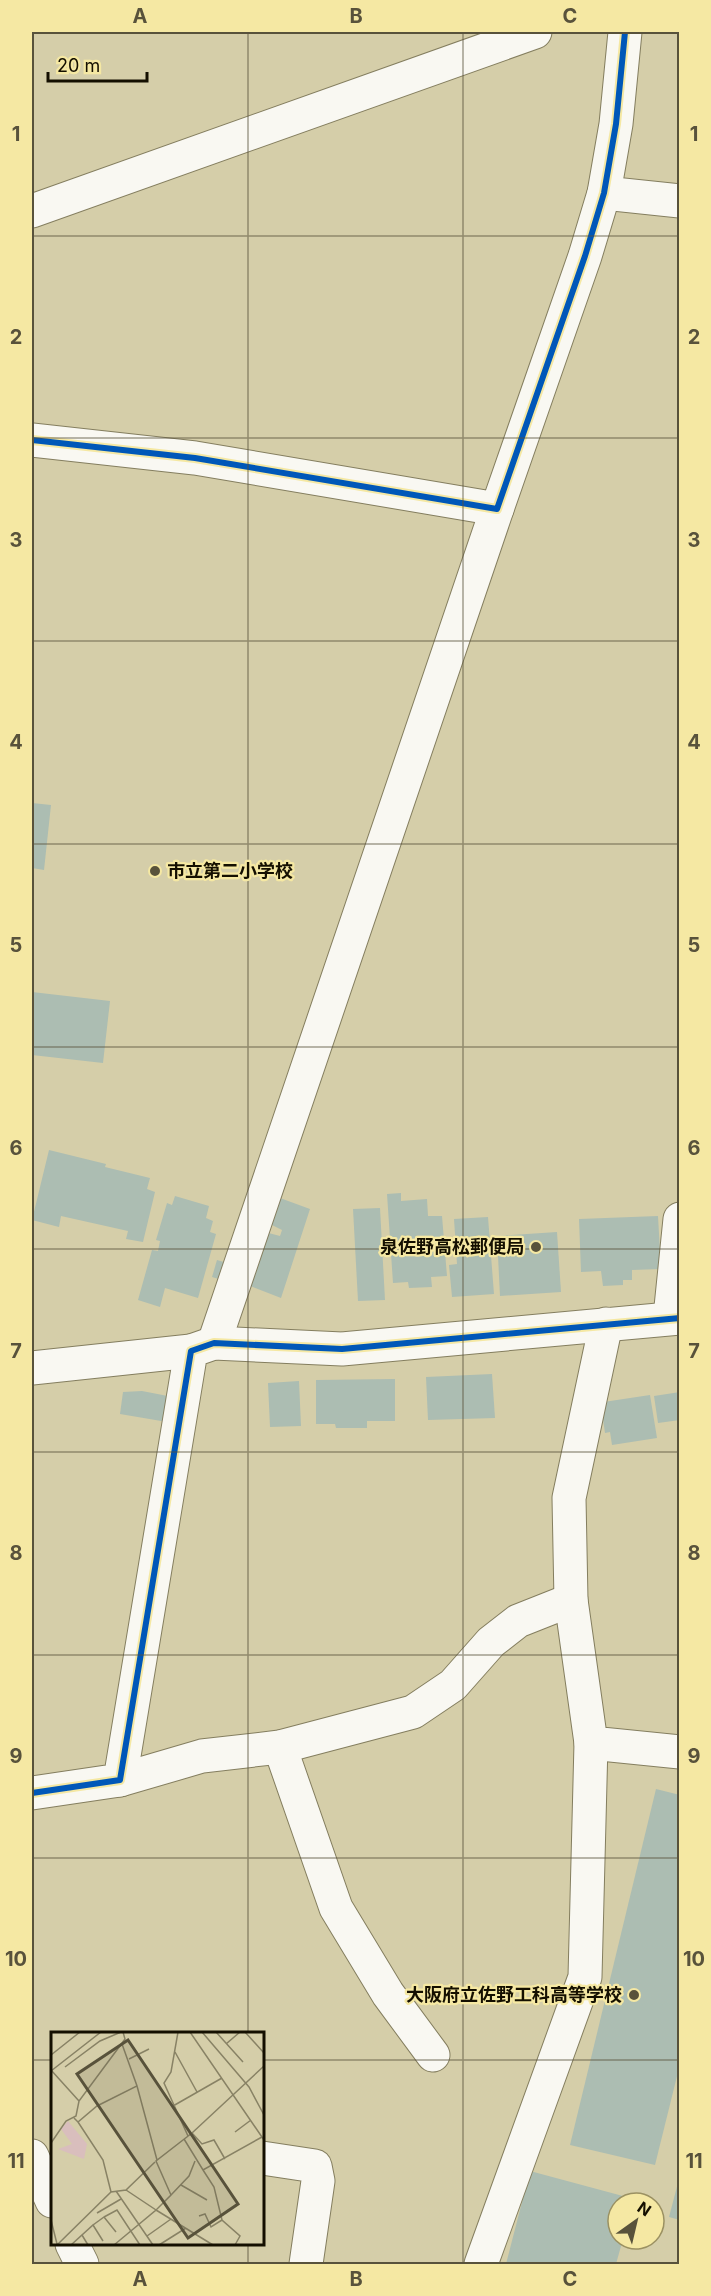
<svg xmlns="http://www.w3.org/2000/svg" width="711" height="2296" font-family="Inter,'Noto Sans JP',sans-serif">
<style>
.building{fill:#acbdb2}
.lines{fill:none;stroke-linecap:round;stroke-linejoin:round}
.minor-casing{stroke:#847e5f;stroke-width:35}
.minor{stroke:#f9f8f2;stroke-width:33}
.cycleway-casing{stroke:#f5e8a3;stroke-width:10}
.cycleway{stroke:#0057b8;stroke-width:6}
.grid{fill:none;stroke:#58523b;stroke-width:1.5;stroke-opacity:0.55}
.poi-dot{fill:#58523b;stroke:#f5e8a3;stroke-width:2}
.labels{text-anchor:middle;stroke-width:4.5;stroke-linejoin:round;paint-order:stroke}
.poi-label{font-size:18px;font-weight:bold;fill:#140f00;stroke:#f5e8a3;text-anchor:end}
.inset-road{fill:none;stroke:#888265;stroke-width:1.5}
.view{fill:#58523b;fill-opacity:0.15;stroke:#58523b;stroke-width:3}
.inset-edge{fill:none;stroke:#140f00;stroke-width:3}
.neatline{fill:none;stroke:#58523b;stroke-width:2}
.grid-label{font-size:20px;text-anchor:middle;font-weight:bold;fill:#58523b}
</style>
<rect width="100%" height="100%" fill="#d5cea9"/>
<g class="building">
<path d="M32,803L51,805L44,870L32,868Z"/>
<path d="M32,992L110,1001L103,1063L32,1055Z"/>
<path d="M49,1150L106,1164L105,1167L150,1178L147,1189L155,1192L143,1242L126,1239L128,1231L61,1216L59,1227L32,1220Z"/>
<path d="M401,1193V1201L427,1199L428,1216H442L447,1276L431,1277L432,1287L409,1288L408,1282L393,1283L387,1194Z"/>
<path d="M175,1196L209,1206L206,1218L213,1221L210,1232L216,1234L198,1298L165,1288L160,1307L138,1300L152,1250L158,1251L160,1241L156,1240L167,1203L172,1205Z"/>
<path d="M280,1198L310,1209L281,1298L245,1284L261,1231L280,1236L282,1230L270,1224Z"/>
<path d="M380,1208L385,1300L358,1301L353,1209Z"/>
<path d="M658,1216L661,1269L632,1270V1280H623V1285L603,1286L601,1271L581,1272L579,1219Z"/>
<path d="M488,1217L494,1294L452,1297L449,1265L457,1264L454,1219Z"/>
<path d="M557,1232L561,1292L500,1296L497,1236Z"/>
<path d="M217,1260L227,1263L222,1280L212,1277Z"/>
<path d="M492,1374L495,1418L428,1420L426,1377Z"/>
<path d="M395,1379V1421H367V1428H336L335,1424H316V1380Z"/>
<path d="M299,1381L301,1426L270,1427L268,1383Z"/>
<path d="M142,1391L178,1398L173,1423L120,1414L123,1392Z"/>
<path d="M680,1392V1420L658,1423L654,1396Z"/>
<path d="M650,1395L657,1438L612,1445L610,1432L605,1433L603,1419L600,1420L597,1403Z"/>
<path d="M656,1789L680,1795V2064L655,2165L570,2145Z"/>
<path d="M530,2171L634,2199L633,2203H618V2239H623L616,2264H506Z"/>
<path d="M679,2179H680V2220L669,2217Z"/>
</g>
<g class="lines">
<g class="minor-casing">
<g id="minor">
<path d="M604,193L680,201"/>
<path d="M32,211L535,32"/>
<path d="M32,440L195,458L497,509L585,256L604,193L616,124L625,32"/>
<path d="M670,1317L680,1219"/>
<path d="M606,1324L569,1498L571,1600L591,1743L680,1752"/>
<path d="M214,1343L497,509"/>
<path d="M32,1368L191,1351"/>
<path d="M280,1747L336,1908L388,1994L433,2055"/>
<path d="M120,1780L202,1756L280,1747L413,1712L453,1685L491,1642L518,1621L571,1600"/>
<path d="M32,1793L120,1780L191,1351L214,1343L342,1349L680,1318"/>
<path d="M32,2156L52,2201"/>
<path d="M262,2158L315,2166L318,2181L306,2264"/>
<path d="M72,2244L82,2264"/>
<path d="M481,2264L585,1977L591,1743"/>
</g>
</g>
<use href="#minor" class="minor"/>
<g class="cycleway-casing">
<g id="cycleway">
<path d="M32,440L195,458L497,509L585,256L604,193L616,124L625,32"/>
<path d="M32,1793L120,1780L191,1351L214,1343L342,1349L680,1318"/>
</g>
</g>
<use href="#cycleway" class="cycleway"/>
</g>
<path class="grid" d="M248,32V2034M463,32V2264M32,236H680M32,438H680M32,641H680M32,844H680M32,1047H680M32,1249H680M32,1452H680M32,1655H680M32,1858H680M32,2060H52M262,2060H680M248,2244V2264"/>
<g class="poi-dot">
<circle cx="155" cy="871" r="6"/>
<circle cx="536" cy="1247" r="6"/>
<circle cx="634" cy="1995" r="6"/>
</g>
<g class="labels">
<g class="poi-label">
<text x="167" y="877" text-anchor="start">市立第二小学校</text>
<text x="524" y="1253">泉佐野高松郵便局</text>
<text x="622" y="2001">大阪府立佐野工科高等学校</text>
</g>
</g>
<g transform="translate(51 2032)">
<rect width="213" height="213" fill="#d5cea9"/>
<path d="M17,89L36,112L33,127L7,117L21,112L10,97Z" fill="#d9bebd"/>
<path class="inset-road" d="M127,0L120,40L113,51L137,104M139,0L213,108M151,0L198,55L213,83M165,0L192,30M194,0L213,21M175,12L189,0M124,20L146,60M0,23L29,0M78,27L98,17M14,35L49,9L70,0M0,38L28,69M0,39L50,0M86,54L106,128M122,74L171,46M23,86L27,90L46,74L86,54L71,12M27,90L52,128L60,160M184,100L200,88M141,101L151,112L163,108L174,127M133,107L152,138L211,105M0,111L15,89L25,84L28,69L74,7L72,0M152,138L163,155L171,188L189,204L184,213M130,153L156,168M65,159L102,213M120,163L138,144L144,129M46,181L70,167M148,184L154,182L160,195L171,188M53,185L66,178L89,213M0,188L6,212M42,193L53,185L65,200M31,203L42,193L52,209M96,204L120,187M6,213L60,160L75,158L104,130M20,213L31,203L37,213M63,213L105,178L75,158M108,213L135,196M162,213L105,178L120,163L105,129L141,101L213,34"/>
<path class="view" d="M77,8L187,172L137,206L26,42Z"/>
<rect width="213" height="213" class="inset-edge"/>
</g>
<rect width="711" height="2296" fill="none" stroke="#f5e8a3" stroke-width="66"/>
<g transform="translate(636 2221) rotate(34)"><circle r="28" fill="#f5e8a3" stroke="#9b9162" stroke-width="1.5"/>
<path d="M0-4.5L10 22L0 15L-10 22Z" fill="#58523b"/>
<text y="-9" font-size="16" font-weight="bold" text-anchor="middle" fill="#140f00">N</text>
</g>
<path d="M48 72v9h99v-9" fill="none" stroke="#140f00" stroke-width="3"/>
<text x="57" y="72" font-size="18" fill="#140f00" stroke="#f5e8a3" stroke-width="4.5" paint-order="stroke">20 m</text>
<rect x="33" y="33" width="645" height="2230" class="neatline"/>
<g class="grid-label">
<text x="140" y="23">A</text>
<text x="356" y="23">B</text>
<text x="570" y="23">C</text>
<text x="16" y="141">1</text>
<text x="694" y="141">1</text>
<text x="16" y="344">2</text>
<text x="694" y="344">2</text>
<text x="16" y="547">3</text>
<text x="694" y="547">3</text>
<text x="16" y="749">4</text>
<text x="694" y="749">4</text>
<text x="16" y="952">5</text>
<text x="694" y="952">5</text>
<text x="16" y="1155">6</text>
<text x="694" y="1155">6</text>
<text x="16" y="1358">7</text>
<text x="694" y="1358">7</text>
<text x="16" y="1560">8</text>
<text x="694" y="1560">8</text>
<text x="16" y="1763">9</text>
<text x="694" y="1763">9</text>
<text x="16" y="1966">10</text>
<text x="694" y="1966">10</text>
<text x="16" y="2168">11</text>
<text x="694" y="2168">11</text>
<text x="140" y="2286">A</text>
<text x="356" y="2286">B</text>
<text x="570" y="2286">C</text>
</g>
</svg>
